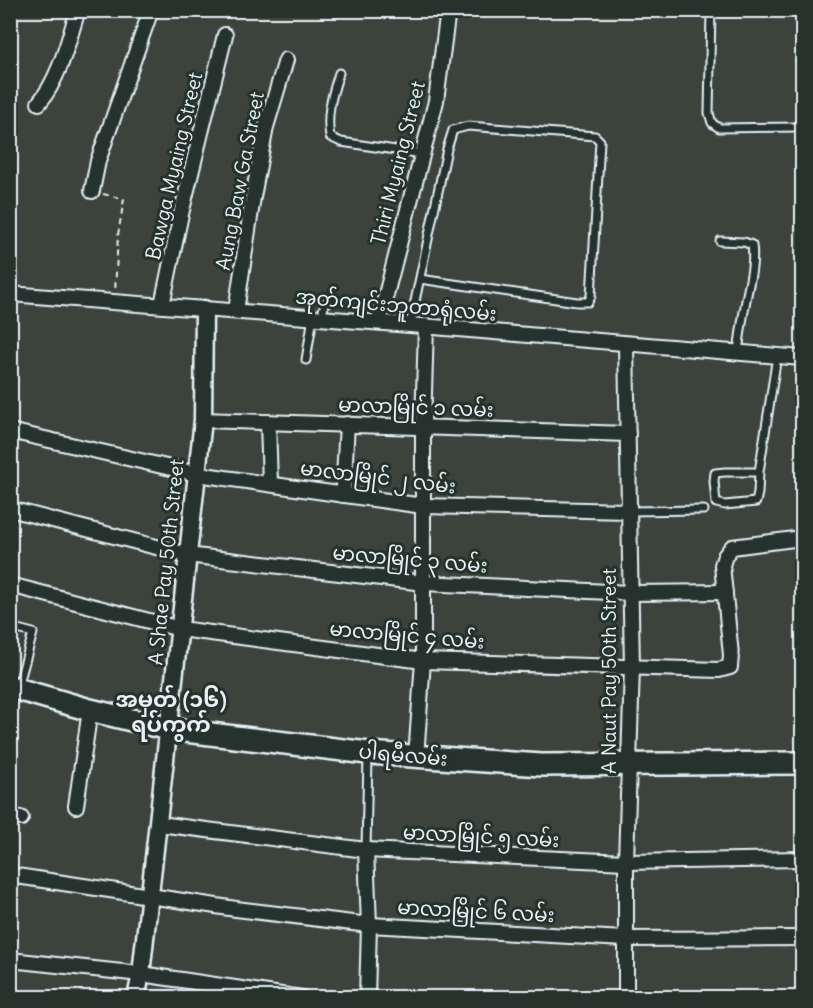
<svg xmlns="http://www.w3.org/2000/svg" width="813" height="1008" font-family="Delius,'Noto Sans Myanmar',sans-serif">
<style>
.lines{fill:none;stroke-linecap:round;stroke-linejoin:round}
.service-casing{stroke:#e8f1f8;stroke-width:11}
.minor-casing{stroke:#e8f1f8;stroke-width:18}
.tertiary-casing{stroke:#e8f1f8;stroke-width:21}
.primary-casing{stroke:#e8f1f8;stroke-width:26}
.path{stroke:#e8f1f8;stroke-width:2;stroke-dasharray:6 4.5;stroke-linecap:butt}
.service{stroke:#26332d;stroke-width:7}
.minor{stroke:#26332d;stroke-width:14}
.tertiary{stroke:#26332d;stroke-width:16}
.primary{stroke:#26332d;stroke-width:21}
.labels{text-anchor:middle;stroke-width:6;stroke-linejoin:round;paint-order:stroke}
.street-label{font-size:20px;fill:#e8f1f8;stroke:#26332d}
.quarter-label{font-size:22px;font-weight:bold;fill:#e8f1f8;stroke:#26332d}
</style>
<rect width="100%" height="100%" fill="#3c423c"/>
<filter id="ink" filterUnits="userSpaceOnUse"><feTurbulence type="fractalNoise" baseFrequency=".0167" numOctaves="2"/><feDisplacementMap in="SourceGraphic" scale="12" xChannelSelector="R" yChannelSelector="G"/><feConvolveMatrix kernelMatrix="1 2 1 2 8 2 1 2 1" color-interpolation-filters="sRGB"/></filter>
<g filter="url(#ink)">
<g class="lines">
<g class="service-casing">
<g id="service">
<path d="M711,10L709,113L712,123L719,128L802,127"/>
<path d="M339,73C332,96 326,113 330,137L341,142L423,154"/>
<path d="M720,241L744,242L752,245C755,266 748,286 745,306C742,321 740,337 738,352"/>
<path d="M321,318L325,303L335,300"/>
<path d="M410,325L447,149L453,130L468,126L595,136L600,141L591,296L588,302H577L420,279"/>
<path d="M306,360L313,317"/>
<path d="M759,472H725L715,473L714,481L716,503L725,505L756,502L758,493L759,472L777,356"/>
<path d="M628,511L704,510"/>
<path d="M10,627L33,633L18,687"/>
<path d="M366,850L368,756"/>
</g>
</g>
<g class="minor-casing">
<g id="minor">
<path d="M39,103C60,78 68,41 78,10"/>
<path d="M92,191L98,161L151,10"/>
<path d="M10,294L410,325L802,358"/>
<path d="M162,305L181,214L225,35"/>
<path d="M236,311L253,197L266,127L286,60"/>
<path d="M379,322L436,101L448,10"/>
<path d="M626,344L632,667L626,862V998"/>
<path d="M203,420L628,434"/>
<path d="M268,422L270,484"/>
<path d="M10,431L197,474L423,506L628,511"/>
<path d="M343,495L347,424"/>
<path d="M10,509L187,555L424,583L630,593L725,592"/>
<path d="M10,585L180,629L423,661L719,670L730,667L731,655L722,565L725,556L732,547L802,538"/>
<path d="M416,757L423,661V426L426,326"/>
<path d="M76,806L90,710"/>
<path d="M10,816L21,818"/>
<path d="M159,824L366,850L626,862L802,859"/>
<path d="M366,850L369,925L367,998"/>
<path d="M10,875L236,909L369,925L625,939L802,938"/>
<path d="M10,960L141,974L302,998"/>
</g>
</g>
<g class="tertiary-casing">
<path id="tertiary" d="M136,998L141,974L203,420L204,309"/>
</g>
<g class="primary-casing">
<path id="primary" d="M10,687L90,710L169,729L368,753L542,765L802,763"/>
</g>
<path class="path" d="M103,194L124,199L118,235L115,292"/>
<use href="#service" class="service"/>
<use href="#minor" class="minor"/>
<use href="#tertiary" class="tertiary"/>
<use href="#primary" class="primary"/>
</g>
</g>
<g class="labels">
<g class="street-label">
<text transform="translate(398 163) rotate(-76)" y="7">Thiri Myaing Street</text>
<text transform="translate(174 166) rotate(-77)" y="7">Bawga Myaing Street</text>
<text transform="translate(240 181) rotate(-79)" y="7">Aung Baw Ga Street</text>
<text transform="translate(396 305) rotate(5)" y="7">အုတ်ကျင်းဘူတာရုံလမ်း</text>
<text transform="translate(416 407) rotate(2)" y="7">မာလာမြိုင် ၁ လမ်း</text>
<text transform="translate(378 477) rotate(7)" y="7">မာလာမြိုင် ၂ လမ်း</text>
<text transform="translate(410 559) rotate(5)" y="7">မာလာမြိုင် ၃ လမ်း</text>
<text transform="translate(166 562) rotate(-84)" y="7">A Shae Pay 50th Street</text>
<text transform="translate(407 635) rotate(5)" y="7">မာလာမြိုင် ၄ လမ်း</text>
<text transform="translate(609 671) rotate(-90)" y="7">A Naut Pay 50th Street</text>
<text transform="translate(403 755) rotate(5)" y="7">ပါရမီလမ်း</text>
<text transform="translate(481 836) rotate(3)" y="7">မာလာမြိုင် ၅ လမ်း</text>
<text transform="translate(476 911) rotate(3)" y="7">မာလာမြိုင် ၆ လမ်း</text>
</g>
<g class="quarter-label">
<text x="171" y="707">အမှတ် (၁၆)<tspan x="171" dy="25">ရပ်ကွက်</tspan></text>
</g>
</g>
<rect width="813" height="1008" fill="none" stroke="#26332d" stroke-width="36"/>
<rect x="18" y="18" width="777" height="972" fill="none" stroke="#e8f1f8" stroke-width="2" filter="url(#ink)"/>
</svg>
